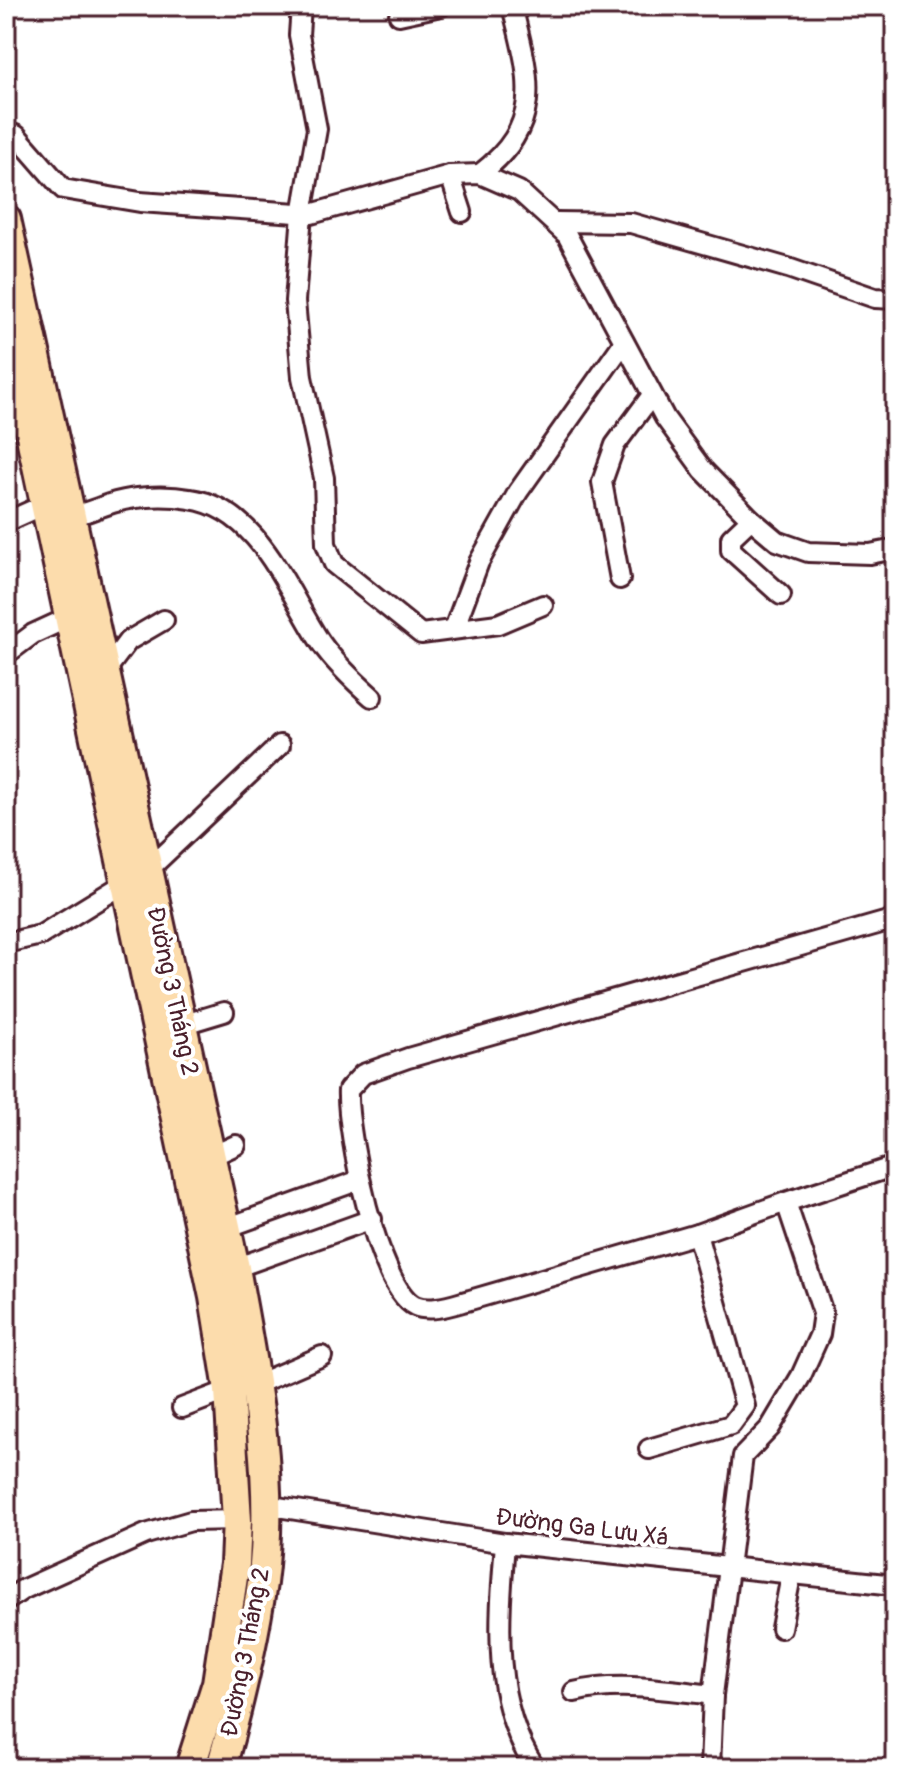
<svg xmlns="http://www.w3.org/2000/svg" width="901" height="1774" font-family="Pangolin,sans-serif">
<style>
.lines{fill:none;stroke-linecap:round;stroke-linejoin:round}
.minor-casing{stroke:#4a1f2b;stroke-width:24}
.highway-casing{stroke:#4a1f2b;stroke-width:34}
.minor{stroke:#fff;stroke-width:18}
.highway{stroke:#fcdcac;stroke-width:28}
.labels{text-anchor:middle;stroke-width:8;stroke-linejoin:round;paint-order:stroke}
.street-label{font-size:24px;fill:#4a1f2b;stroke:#fff}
</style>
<rect width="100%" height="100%" fill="#fff"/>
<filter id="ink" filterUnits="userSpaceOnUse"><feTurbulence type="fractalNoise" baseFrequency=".0125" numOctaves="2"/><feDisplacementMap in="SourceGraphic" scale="16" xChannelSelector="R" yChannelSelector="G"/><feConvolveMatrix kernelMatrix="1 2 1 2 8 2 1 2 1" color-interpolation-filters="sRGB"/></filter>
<g filter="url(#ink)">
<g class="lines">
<g class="minor-casing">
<g id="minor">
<path d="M301,6L299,35L317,129L302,214L295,301L302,377L324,478L326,544L334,564L421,634L498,624L543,605"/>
<path d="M399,15L441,6"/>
<path d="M6,133L16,135L63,189L140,202L311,214L450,175L480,174L519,191L567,235L665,418L703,470L751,519L777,541L808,552L870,554L895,549"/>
<path d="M480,174C545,124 530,78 512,6"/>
<path d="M450,175L462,212"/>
<path d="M556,222L631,223L788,268L875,298L895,299"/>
<path d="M63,516C80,517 100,506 116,502C138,496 167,495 190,499C260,509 287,592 321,643C335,663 354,681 372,697"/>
<path d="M751,519L731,538V550L781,595"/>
<path d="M6,522L46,504"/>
<path d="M620,579L602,482L615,445L652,395"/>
<path d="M454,629L479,562L518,492L624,342"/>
<path d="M9,652L33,634L70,617"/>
<path d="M104,673L128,641L164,620"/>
<path d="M147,871L280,745"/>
<path d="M6,943L41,935L127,882"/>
<path d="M181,1025L224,1012"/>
<path d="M210,1157L236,1145"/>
<path d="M786,1202L895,1166"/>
<path d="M226,1228L360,1180"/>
<path d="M235,1268L372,1219"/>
<path d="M257,1384L322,1356"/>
<path d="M182,1408L229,1390"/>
<path d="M649,1449L731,1425L745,1406L697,1234"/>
<path d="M265,1505L505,1543L895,1585"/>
<path d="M505,1543C499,1620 491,1700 535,1768"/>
<path d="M6,1601L22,1590L146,1534L191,1521L237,1520"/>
<path d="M781,1628L791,1576"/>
<path d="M574,1692C619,1681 667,1690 713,1695"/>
<path d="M710,1768L713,1695L743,1456L770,1428L801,1376L820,1334L823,1313L786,1202L697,1234L470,1300C454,1304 431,1313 415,1306C378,1288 346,1131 348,1090L363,1074L408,1058L895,919"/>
</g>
</g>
<g class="highway-casing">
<g id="highway">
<path d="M6,219L235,1268C254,1371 276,1478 262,1583C253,1646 238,1707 221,1768"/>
<path d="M6,320L214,1297L229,1390L237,1520L235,1564L217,1683L190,1768"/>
</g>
</g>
<use href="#minor" class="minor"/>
<use href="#highway" class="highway"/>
</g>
</g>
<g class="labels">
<g class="street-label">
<text transform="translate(173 991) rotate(78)" y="8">Đường 3 Tháng 2</text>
<text transform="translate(582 1527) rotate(7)" y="8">Đường Ga Lưu Xá</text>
<text transform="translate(245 1652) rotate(-79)" y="8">Đường 3 Tháng 2</text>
</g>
</g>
<rect width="901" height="1774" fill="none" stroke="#fff" stroke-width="32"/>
<rect x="16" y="16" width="869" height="1742" fill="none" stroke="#4a1f2b" stroke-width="3" filter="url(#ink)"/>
</svg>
